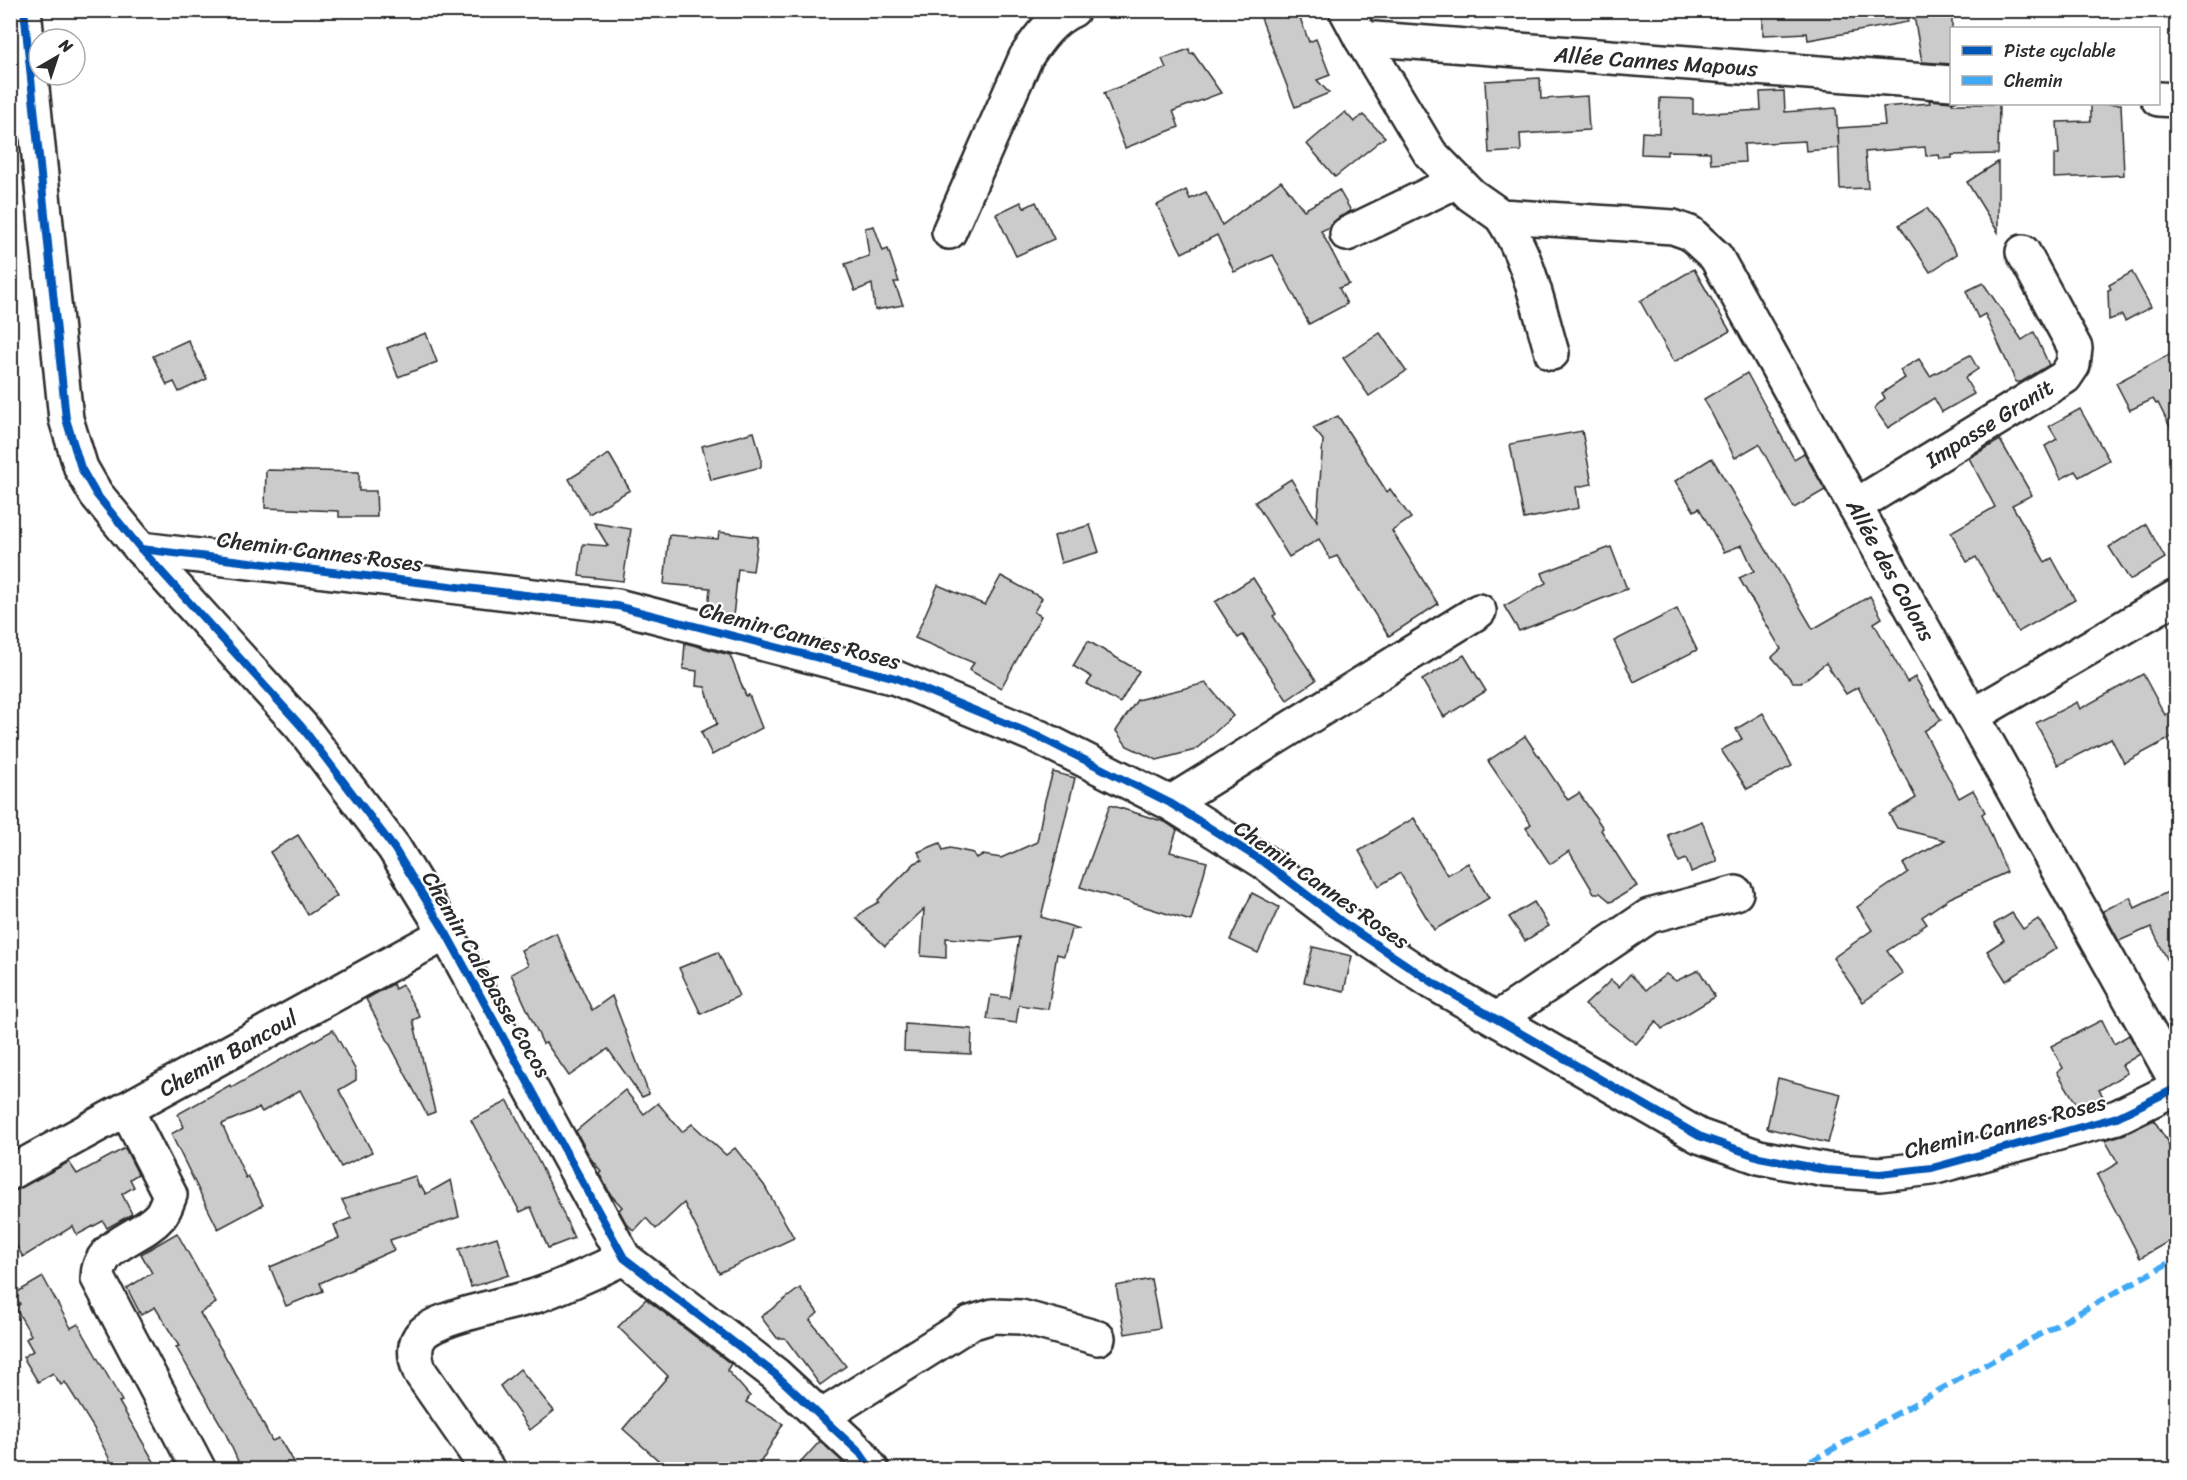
<svg xmlns="http://www.w3.org/2000/svg" width="2187" height="1480" font-family="Sriracha,sans-serif">
<style>
.building{fill:#cbcbcb;stroke:#2b2b2b;stroke-width:1.5}
.lines{fill:none;stroke-linecap:round;stroke-linejoin:round}
.minor-casing{stroke:#2b2b2b;stroke-width:38}
.minor{stroke:#fff;stroke-width:33}
.quiet{stroke:#3fa9f5;stroke-width:6;stroke-dasharray:12 6;stroke-linecap:butt}
.cycleway-casing{stroke:#fff;stroke-width:11}
.cycleway{stroke:#0057b8;stroke-width:8}
.labels{text-anchor:middle;stroke-width:4.5;stroke-linejoin:round;paint-order:stroke}
.street-label{font-size:22px;fill:#2b2b2b;stroke:#fff}
</style>
<rect width="100%" height="100%" fill="#fff"/>
<filter id="ink" filterUnits="userSpaceOnUse"><feTurbulence type="fractalNoise" baseFrequency=".0167" numOctaves="2"/><feDisplacementMap in="SourceGraphic" scale="12" xChannelSelector="R" yChannelSelector="G"/><feConvolveMatrix kernelMatrix="1 2 1 2 8 2 1 2 1" color-interpolation-filters="sRGB"/></filter>
<g filter="url(#ink)">
<g class="building">
<path d="M1258,10H1297L1309,42L1316,39L1330,75L1317,80L1329,93L1295,107Z"/>
<path d="M1763,10H1907L1908,22L1808,40L1807,33L1763,35Z"/>
<path d="M1913,10H1952V64L1922,62Z"/>
<path d="M1189,49L1190,54L1193,53L1221,93L1173,111L1179,127L1125,148L1104,93L1166,68L1162,59Z"/>
<path d="M1540,78L1541,99L1587,96L1589,130L1520,134L1521,151L1489,153L1485,81Z"/>
<path d="M1784,91L1785,112L1836,108L1839,148L1806,151L1805,141L1744,144L1745,162L1711,164L1710,152L1667,151V155L1641,154L1642,132L1659,133L1660,98L1693,99V114L1728,112L1761,110L1760,92Z"/>
<path d="M1929,100L1952,102V104H1999L1998,154L1952,155V158L1940,159L1939,155L1926,156L1925,147L1865,152L1868,188L1840,189L1838,128L1885,125L1883,107L1930,103Z"/>
<path d="M2091,104H2121L2124,175L2054,178V154H2059L2057,122L2091,121Z"/>
<path d="M1345,112L1354,122L1363,115L1385,137L1335,177L1307,144Z"/>
<path d="M1998,162V232L1967,182Z"/>
<path d="M1281,181L1304,210L1339,190L1351,211L1339,217L1330,227L1321,231L1349,284L1339,288L1347,304L1309,324L1273,255L1234,272L1217,235L1182,253L1157,205L1186,190L1190,199L1206,192L1222,225Z"/>
<path d="M1021,202L1024,208L1036,202L1054,239L1016,256L996,214Z"/>
<path d="M1927,208L1957,254L1930,272L1899,225Z"/>
<path d="M874,226L883,251L888,249L899,282H894L903,305L875,310L872,284L855,291L845,264L869,256L865,228Z"/>
<path d="M1694,269L1730,331L1674,362L1640,301Z"/>
<path d="M2132,272L2151,307L2125,321L2122,315L2109,320L2108,290L2111,289L2109,285Z"/>
<path d="M1983,283L2022,340L2034,332L2049,365L2021,382H2016L1985,314L1978,318L1966,291Z"/>
<path d="M426,333L437,362L398,377L387,348Z"/>
<path d="M1380,333L1406,371L1369,396L1343,358Z"/>
<path d="M188,340L207,379L179,392L174,382L167,385L153,356Z"/>
<path d="M2176,351V439L2158,403L2156,404L2153,399L2130,410L2116,383Z"/>
<path d="M1970,355L1978,369L1965,378L1974,394L1942,412L1934,398L1888,428L1874,408L1885,398L1882,393L1905,378L1900,370L1919,359L1930,376Z"/>
<path d="M1747,373L1794,459L1804,453L1825,490L1794,508L1759,444L1735,458L1704,399Z"/>
<path d="M2080,409L2109,460L2079,477L2075,471L2061,479L2045,446L2057,439L2049,426Z"/>
<path d="M1338,416L1387,492L1390,489L1411,518L1392,531L1438,604L1389,636L1337,556L1330,559L1319,539L1289,557L1255,502L1291,479L1317,521L1323,440L1313,428Z"/>
<path d="M1582,431L1592,484L1576,487L1579,508L1524,519L1510,444Z"/>
<path d="M754,432L761,457V467L711,480L702,446Z"/>
<path d="M2000,440L2032,495L2012,505L2045,562L2052,558L2075,600L2018,632L1976,557L1967,562L1951,532L1995,507L1969,458Z"/>
<path d="M609,454L630,490L589,514L569,479Z"/>
<path d="M1712,458L1813,629L1870,596L1882,618L1874,623L1907,682L1915,677L1941,720L1924,731L1959,798L1973,790L1985,812L1982,814L2007,872L1950,898L1922,917L1927,924L1887,951L1903,974L1863,1002L1833,958L1872,930L1857,907L1908,872L1903,864L1945,840L1897,828L1889,814L1916,798L1858,687L1846,694L1826,663L1802,682H1793L1772,657L1781,649L1739,578L1754,571L1742,545L1724,552L1699,508L1694,511L1675,481Z"/>
<path d="M266,470L359,472V491H376L377,517H339V511L265,508Z"/>
<path d="M594,523L631,529L623,581L579,576L583,544L608,546Z"/>
<path d="M2146,524L2165,558L2130,580L2109,547Z"/>
<path d="M1090,525L1099,552L1061,563L1054,536Z"/>
<path d="M719,532L758,537L753,571L738,569L733,617L708,610L710,588L664,584L669,535L718,539Z"/>
<path d="M1611,547L1627,589L1519,631L1504,606L1546,583L1542,573Z"/>
<path d="M1001,576L1042,598L1034,612L1041,616L1001,688L969,670L974,663L915,638L938,585L985,605Z"/>
<path d="M1253,578L1276,614L1273,616L1316,680L1287,700L1243,635L1238,638L1215,602Z"/>
<path d="M1677,609L1697,650L1634,682L1614,641Z"/>
<path d="M1088,641L1139,671L1120,703L1087,684L1092,677L1073,666Z"/>
<path d="M685,643L730,655L746,696L749,695L762,728L712,755L701,732L717,724L705,687L696,686L697,671L683,669Z"/>
<path d="M1464,655L1486,691L1444,717L1422,680Z"/>
<path d="M2143,674L2165,715L2176,709V735L2124,763L2111,738L2058,765L2036,723L2077,702L2080,709Z"/>
<path d="M1206,683L1233,716L1195,750L1157,760L1127,746L1116,731L1137,700Z"/>
<path d="M1763,713L1792,766L1747,789L1721,750L1742,739L1736,729Z"/>
<path d="M1525,736L1568,800L1579,793L1603,828L1601,830L1637,886L1611,902L1600,893H1594L1569,851L1550,864L1526,828L1531,824L1488,761Z"/>
<path d="M1053,772L1075,778L1041,917L1080,929L1071,930L1064,956L1057,954L1048,1009L1019,1005L1016,1023L987,1019L991,995L1010,998L1019,937L992,941L946,938V958L921,956L924,909L885,946L856,918L866,909L879,902L878,900L915,863L922,860L918,852L940,843L943,850L950,848L973,853L976,858L983,855L1001,858L1037,842L1045,800Z"/>
<path d="M1110,805L1165,822L1177,830L1170,852L1207,862L1191,921L1080,887Z"/>
<path d="M1414,818L1447,875L1468,863L1489,898L1434,930L1400,873L1379,886L1359,851Z"/>
<path d="M1702,821L1717,861L1691,872L1686,859L1679,862L1668,835Z"/>
<path d="M298,835L337,896L308,915L270,852Z"/>
<path d="M2176,888V977L2151,927L2119,941L2103,911L2130,897L2135,908Z"/>
<path d="M1252,893L1279,907L1258,953L1230,940Z"/>
<path d="M1534,902L1549,926L1525,941L1509,917Z"/>
<path d="M2012,913L2023,929L2038,919L2057,948L2006,981L1987,951L2004,940L1994,924Z"/>
<path d="M556,933L592,1010L612,996L649,1094L642,1097L608,1049L569,1076L546,1043L543,1044L511,974L528,965L521,950Z"/>
<path d="M1313,947L1352,956L1344,991L1304,982Z"/>
<path d="M718,952L739,996L701,1014L679,968Z"/>
<path d="M1699,970L1715,997L1662,1029L1656,1021L1636,1044L1585,1005L1611,980L1619,987L1630,974L1646,990L1666,974L1676,981Z"/>
<path d="M393,984L395,989L402,985L420,1017L413,1020L435,1112L427,1115L366,999Z"/>
<path d="M2102,1020L2114,1044L2129,1035L2140,1054L2122,1065L2127,1073L2099,1090L2106,1101L2079,1108L2057,1072L2063,1068L2051,1046Z"/>
<path d="M905,1024L972,1029L971,1054L904,1051Z"/>
<path d="M333,1030L356,1071V1080L339,1090L372,1152L341,1167L300,1090L262,1112L259,1108L222,1124L246,1178L248,1176L263,1205L218,1229L171,1134L184,1127L178,1114L230,1085L231,1088Z"/>
<path d="M1778,1078L1841,1094L1828,1143L1767,1128Z"/>
<path d="M625,1090L644,1114L658,1103L682,1132L692,1124L726,1155L735,1148L764,1185L794,1238L719,1273L684,1203L656,1229L646,1218L634,1231L626,1223L619,1210L622,1207L611,1195L599,1173L601,1171L591,1159L576,1131Z"/>
<path d="M508,1101L553,1190L574,1238L548,1248L531,1207L520,1212L471,1120Z"/>
<path d="M2154,1120L2176,1156V1237L2140,1258L2097,1175L2118,1163L2105,1140L2125,1134Z"/>
<path d="M125,1148L138,1174L130,1179L134,1187L122,1194L132,1214L107,1228L103,1221L77,1235L73,1226L23,1257L10,1235V1192L19,1189L69,1162L77,1174Z"/>
<path d="M415,1176L419,1187L421,1186L426,1194L451,1180L459,1217L390,1240L394,1250L320,1283L323,1291L286,1306L270,1267L339,1238L334,1225L351,1218L342,1200Z"/>
<path d="M177,1233L216,1303L200,1313L253,1404L272,1441L279,1438L298,1470H242L224,1430L176,1347L179,1346L155,1307L141,1315L127,1288L152,1273L141,1254Z"/>
<path d="M497,1237L509,1275L471,1287L459,1249Z"/>
<path d="M43,1277L71,1328L78,1324L122,1401L119,1402L159,1470H115L95,1430L65,1382L61,1385L53,1373L38,1382L23,1357L33,1351L26,1339L31,1335L15,1307L20,1304L14,1294Z"/>
<path d="M1151,1279L1160,1328L1125,1334L1116,1286Z"/>
<path d="M800,1288L818,1313L810,1320L846,1366L820,1385L785,1338H777L761,1317Z"/>
<path d="M646,1299L731,1364L727,1370L750,1396L746,1402L783,1424L756,1470H654L658,1460L623,1429L668,1376L618,1327Z"/>
<path d="M520,1369L554,1411L530,1430L500,1386Z"/>
<path d="M820,1441L843,1462L836,1470H794Z"/>
</g>
<g class="lines">
<g class="minor-casing">
<g id="minor">
<path d="M24,10L66,419L81,468L96,494L141,549L301,726L394,848L446,933L624,1258L775,1374L860,1453L872,1470"/>
<path d="M1346,10L1361,38L1430,153L1471,195L1501,216L1673,227L1690,233L1716,257L2176,1081"/>
<path d="M1361,38L1952,83"/>
<path d="M2158,99L2176,100"/>
<path d="M1501,216C1529,257 1538,306 1552,353"/>
<path d="M949,232L1026,57C1038,39 1052,19 1073,10"/>
<path d="M1347,234L1457,181"/>
<path d="M1855,506L2065,377L2073,365L2075,348L2023,252"/>
<path d="M141,549L617,606L896,678L1039,737L1170,803L1264,862L1341,921L1432,982L1699,1136L1759,1157L1826,1170L1880,1174L1932,1168L2117,1117L2176,1088"/>
<path d="M1972,716L2176,597"/>
<path d="M1170,803L1479,611"/>
<path d="M1497,1019L1649,916L1736,893"/>
<path d="M126,1109L170,1195C167,1202 165,1210 160,1216C140,1239 98,1243 98,1278L199,1470"/>
<path d="M10,1173L446,933"/>
<path d="M821,1417L970,1323L993,1316L1021,1317L1098,1338"/>
<path d="M488,1470L420,1372C415,1359 412,1344 423,1333C441,1316 509,1304 535,1296C565,1286 595,1271 624,1258"/>
</g>
</g>
<use href="#minor" class="minor"/>
<path class="quiet" d="M1795,1470L2176,1259"/>
<g class="cycleway-casing">
<g id="cycleway">
<path d="M24,10L66,419L81,468L96,494L141,549L301,726L394,848L446,933L624,1258L775,1374L860,1453L872,1470"/>
<path d="M141,549L617,606L896,678L1039,737L1170,803L1264,862L1341,921L1432,982L1699,1136L1759,1157L1826,1170L1880,1174L1932,1168L2117,1117L2176,1088"/>
</g>
</g>
<use href="#cycleway" class="cycleway"/>
</g>
</g>
<g class="labels">
<g class="street-label">
<text transform="translate(1656 61) rotate(4)" y="8">Allée Cannes Mapous</text>
<text transform="translate(1989 423) rotate(-32)" y="8">Impasse Granit</text>
<text transform="translate(320 551) rotate(7)" y="8">Chemin Cannes Roses</text>
<text transform="translate(1891 570) rotate(61)" y="8">Allée des Colons</text>
<text transform="translate(800 635) rotate(15)" y="8">Chemin Cannes Roses</text>
<text transform="translate(1322 884) rotate(35)" y="8">Chemin Cannes Roses</text>
<text transform="translate(487 974) rotate(60)" y="8">Chemin Calebasse Cocos</text>
<text transform="translate(228 1053) rotate(-29)" y="8">Chemin Bancoul</text>
<text transform="translate(2005 1126) rotate(-14)" y="8">Chemin Cannes Roses</text>
</g>
</g>
<rect width="2187" height="1480" fill="none" stroke="#fff" stroke-width="36"/>
<rect x="18" y="18" width="2151" height="1444" fill="none" stroke="#2b2b2b" stroke-width="2" filter="url(#ink)"/>
<rect x="1950" y="27" width="210" height="78" fill="#ffffff" stroke="#aaaaaa" stroke-width="1.5"/>
<rect x="1962" y="46" width="30" height="9" fill="#0057b8" stroke="#aaaaaa" stroke-width="1.5"/>
<text x="2004" y="57" font-size="18" fill="#2b2b2b">Piste cyclable</text>
<rect x="1962" y="76" width="30" height="9" fill="#3fa9f5" stroke="#aaaaaa" stroke-width="1.5"/>
<text x="2004" y="87" font-size="18" fill="#2b2b2b">Chemin</text>
<g transform="translate(57 57) rotate(39)"><circle r="28" fill="#ffffff" stroke="#aaaaaa" stroke-width="1.5"/>
<path d="M0-4.5L10 22L0 15L-10 22Z" fill="#2b2b2b"/>
<text y="-9" font-size="16" font-weight="bold" text-anchor="middle" fill="#2b2b2b">N</text>
</g>
</svg>
